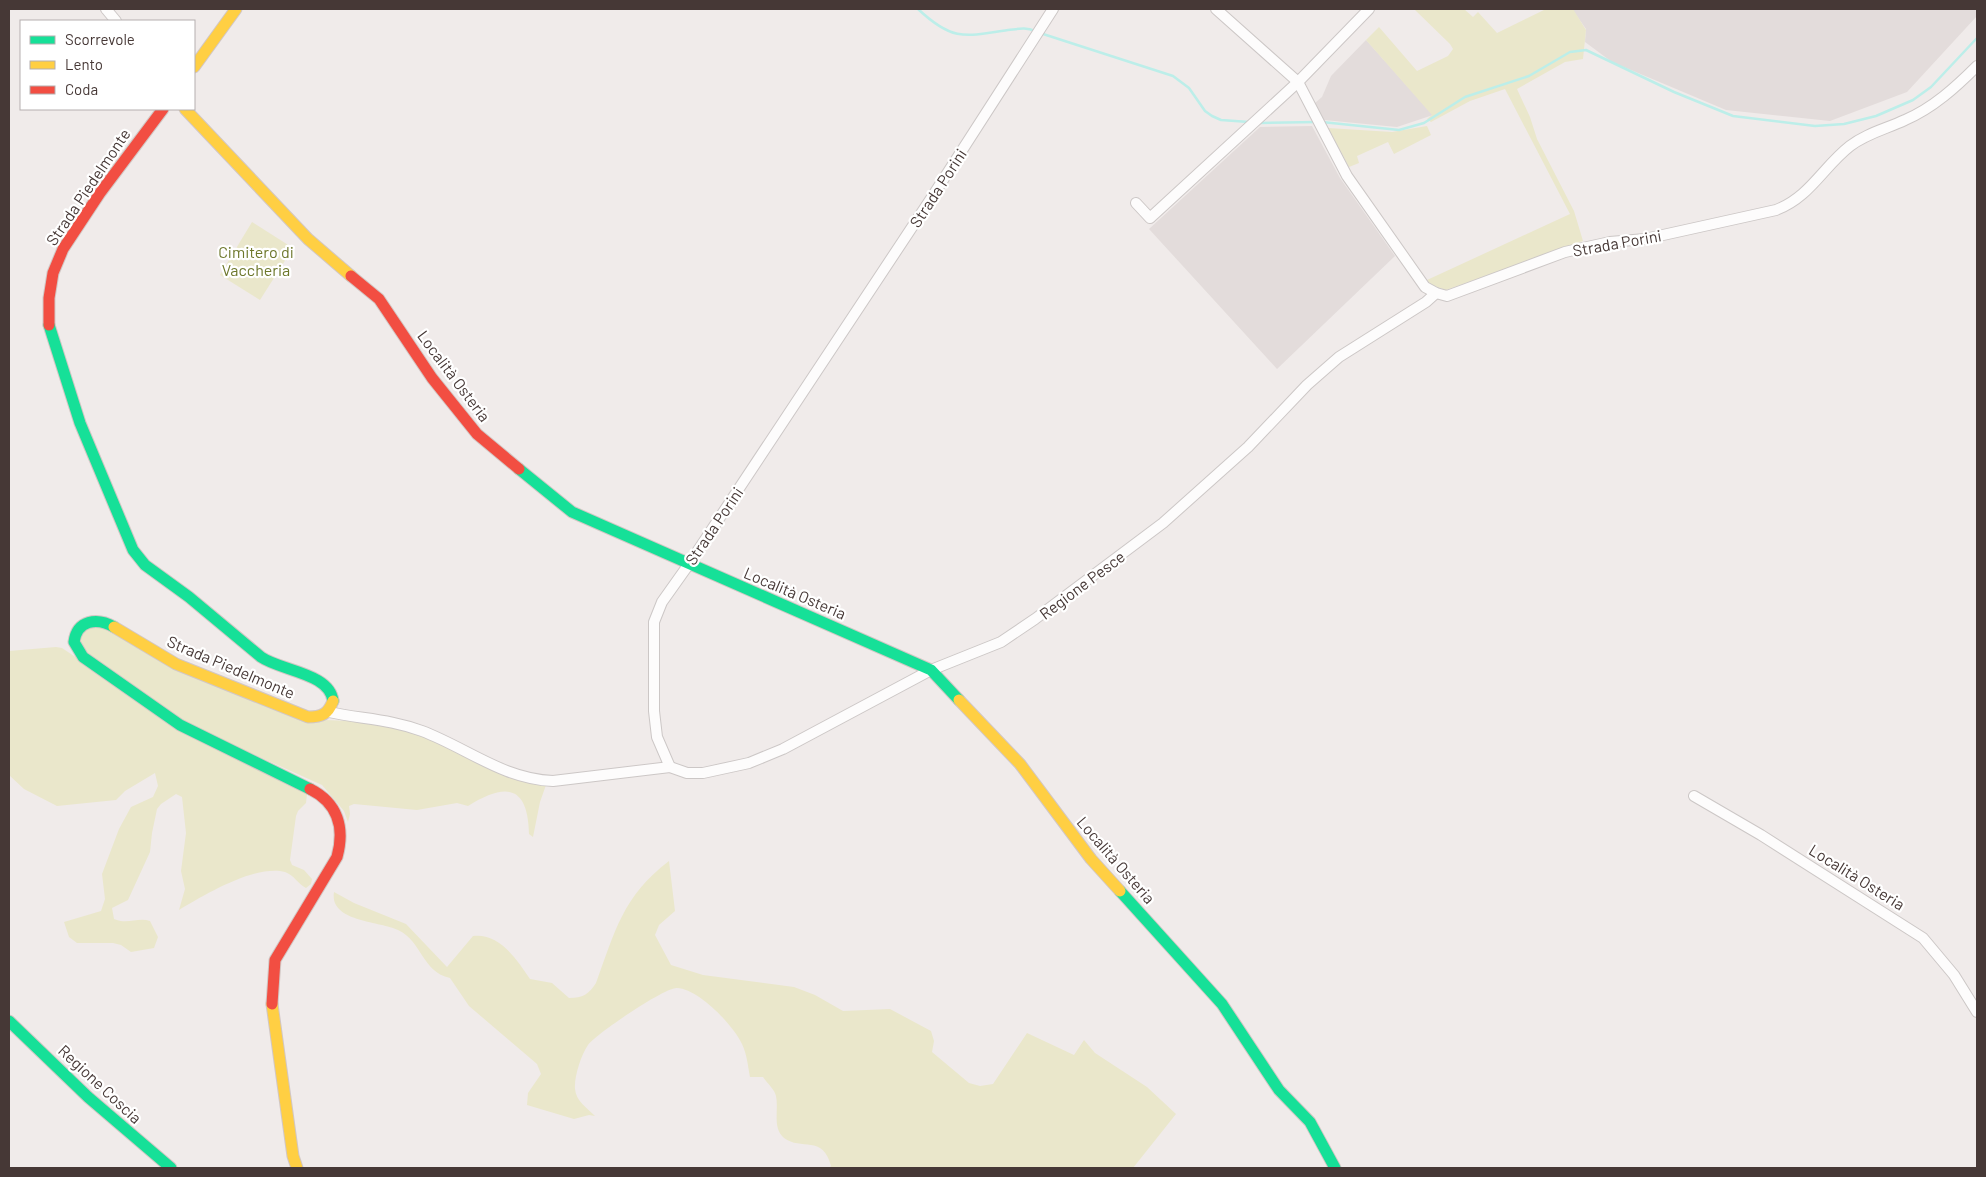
<svg xmlns="http://www.w3.org/2000/svg" width="1986" height="1177" font-family="Barlow,sans-serif">
<style>
.industrial{fill:#e3dcdb}
.green{fill:#eae7cb}
.lines{fill:none;stroke-linecap:round;stroke-linejoin:round}
.stream{stroke:#bceee9;stroke-width:2.5}
.street-casing{stroke:#ccc7c6;stroke-width:12}
.fast-casing{stroke:#d2c7c4;stroke-width:13}
.slow-casing{stroke:#d2c7c4;stroke-width:13}
.jam-casing{stroke:#d2c7c4;stroke-width:13}
.street{stroke:#fdfcfc;stroke-width:10}
.fast{stroke:#16e098;stroke-width:11}
.slow{stroke:#ffcf43;stroke-width:11}
.jam{stroke:#f24e42;stroke-width:11}
.labels{text-anchor:middle;stroke-width:4.5;stroke-linejoin:round;paint-order:stroke}
.street-label{font-size:16px;fill:#463836;stroke:#fff}
.park-label{font-size:16px;fill:#6d772b;stroke:#fff}
</style>
<rect width="100%" height="100%" fill="#f0ebea"/>
<g class="industrial">
<path d="M1572,9H1977V16L1907,92L1830,121L1726,110L1612,62L1585,42L1586,29Z"/>
<path d="M1366,40L1433,115L1397,127L1324,120L1315,103L1322,97L1331,76Z"/>
<path d="M1312,126L1340,178L1395,256L1277,369L1149,229L1260,127Z"/>
</g>
<g class="green">
<path d="M1414,9H1464L1473,17L1478,12L1497,33L1546,9H1573L1586,30L1583,59L1565,62L1517,89L1530,117L1537,139L1574,211L1583,241L1446,290L1431,285L1427,280L1570,214L1505,89L1470,101L1431,122L1427,119L1432,115L1366,40L1379,27L1417,71L1448,56L1453,49L1450,44Z"/>
<path d="M1427,126L1431,135L1394,154L1388,142L1357,156L1359,163L1349,167L1328,128L1392,132Z"/>
<path d="M252,222L293,248L260,300L220,275Z"/>
<path d="M102,627L325,720L376,722L401,728L430,739L507,776L546,785L540,802L533,837L529,834C528,784 505,783 468,806L457,803L417,810L354,804L349,806L350,814L348,822L344,811L322,785L184,723L86,652L79,639L87,628Z"/>
<path d="M56,647L62,648L92,668L177,730L307,794L306,803L298,811L296,816L290,860L292,865L304,870L312,879L311,884L306,888C298,884 294,875 285,872C256,864 204,895 179,910L185,889L181,871L186,833L182,797L176,794L161,804L157,809L152,833L150,852L128,900L112,908L114,919C127,925 138,917 150,921L158,937L154,948L131,952L121,945L113,943H77L69,937L64,922L101,911L105,899L102,874L119,829L131,807L153,797L158,786L155,773L125,791L116,800L57,806L24,789L9,775V651Z"/>
<path d="M669,861L675,911L659,925L655,935L671,965L703,975L794,987L815,995L843,1011L890,1009L931,1031L934,1041L932,1052L969,1083L980,1086L993,1084L1027,1033L1074,1055L1084,1040L1095,1053L1147,1087L1176,1114L1133,1168H829L831,1166C823,1134 801,1151 784,1138C772,1128 779,1110 776,1096C775,1090 767,1083 763,1077H750C748,1067 747,1054 742,1044C733,1025 699,989 677,988C665,987 596,1034 588,1045C581,1055 574,1077 575,1089C576,1101 587,1108 595,1116L589,1115L574,1119L527,1105L528,1093L541,1074L537,1064L469,1006L450,978C422,972 422,941 398,930C380,921 329,922 334,892L354,903L406,924L447,967L473,936C500,933 517,960 530,979L552,983L569,998C583,998 589,994 596,983C615,931 623,896 669,861Z"/>
</g>
<g class="lines">
<g class="stream">
<path d="M918,9C952,41 964,37 1008,30C1018,29 1026,27 1035,31"/>
<path d="M1040,33L1173,76L1189,88L1205,111L1212,116L1221,120L1249,122"/>
<path d="M1322,122L1399,130L1424,123L1465,97L1529,76L1570,52L1586,50L1674,92L1733,116L1815,126L1844,124L1876,116L1913,100L1931,87L1977,38"/>
<path d="M1260,123L1317,122"/>
</g>
<g class="street-casing">
<g id="street">
<path d="M106,9L116,21"/>
<path d="M1216,9L1298,82L1347,176L1425,287L1436,293L1447,296L1565,252L1610,242L1645,239L1776,210C1810,197 1823,167 1850,146C1867,133 1886,129 1905,120C1933,108 1956,87 1977,66"/>
<path d="M1136,203L1150,218L1298,82L1369,9"/>
<path d="M329,712C361,719 390,719 422,731C467,748 503,779 553,781L670,767"/>
<path d="M670,767L687,773H703L749,763L783,749L931,670L1001,642L1035,619L1163,523L1248,447L1307,385L1339,357L1426,302L1436,293"/>
<path d="M670,767L657,737L654,711V622L662,602L689,564L932,197L1053,9"/>
<path d="M1694,796L1761,835L1923,938L1954,975L1977,1012"/>
</g>
</g>
<g class="fast-casing">
<g id="fast">
<path d="M49,325L80,423L133,550L145,565L189,597L261,657C281,671 330,673 333,701"/>
<path d="M519,469L572,512L931,670L959,700"/>
<path d="M114,627C97,617 77,620 74,642L83,657L180,725L310,789"/>
<path d="M1120,891L1222,1004L1279,1090L1310,1122L1335,1168"/>
<path d="M9,1021L88,1097L171,1168"/>
</g>
</g>
<g class="slow-casing">
<g id="slow">
<path d="M194,67L236,9"/>
<path d="M185,109L308,239L351,276"/>
<path d="M114,627L176,664L308,717C322,717 328,714 333,701"/>
<path d="M959,700L1020,764L1091,859L1120,891"/>
<path d="M272,1004L293,1156L297,1168"/>
</g>
</g>
<g class="jam-casing">
<g id="jam">
<path d="M351,276L379,299L432,378L477,434L519,469"/>
<path d="M49,325V298L53,273L63,249L100,193L163,109"/>
<path d="M272,1004L275,960L337,857C345,828 338,803 310,789"/>
</g>
</g>
<use href="#street" class="street"/>
<use href="#fast" class="fast"/>
<use href="#slow" class="slow"/>
<use href="#jam" class="jam"/>
</g>
<g class="labels">
<g class="street-label">
<text transform="translate(88 187) rotate(-56)" y="6">Strada Piedelmonte</text>
<text transform="translate(938 188) rotate(-57)" y="6">Strada Porini</text>
<text transform="translate(1617 243) rotate(-10)" y="6">Strada Porini</text>
<text transform="translate(454 376) rotate(53)" y="6">Località Osteria</text>
<text transform="translate(714 526) rotate(-56)" y="6">Strada Porini</text>
<text transform="translate(1082 585) rotate(-37)" y="6">Regione Pesce</text>
<text transform="translate(795 593) rotate(23)" y="6">Località Osteria</text>
<text transform="translate(231 667) rotate(23)" y="6">Strada Piedelmonte</text>
<text transform="translate(1116 860) rotate(49)" y="6">Località Osteria</text>
<text transform="translate(1857 877) rotate(32)" y="6">Località Osteria</text>
<text transform="translate(100 1084) rotate(43)" y="6">Regione Coscia</text>
</g>
<g class="park-label">
<text x="256" y="258">Cimitero di<tspan x="256" dy="18">Vaccheria</tspan></text>
</g>
</g>
<rect width="1986" height="1177" fill="none" stroke="#463836" stroke-width="20"/>
<rect x="20" y="20" width="175" height="90" fill="#ffffff" stroke="#b5afaf"/>
<rect x="30" y="36" width="25" height="8" fill="#16e098" stroke="#b5afaf"/>
<text x="65" y="45" font-size="15" fill="#463836">Scorrevole</text>
<rect x="30" y="61" width="25" height="8" fill="#ffcf43" stroke="#b5afaf"/>
<text x="65" y="70" font-size="15" fill="#463836">Lento</text>
<rect x="30" y="86" width="25" height="8" fill="#f24e42" stroke="#b5afaf"/>
<text x="65" y="95" font-size="15" fill="#463836">Coda</text>
</svg>
